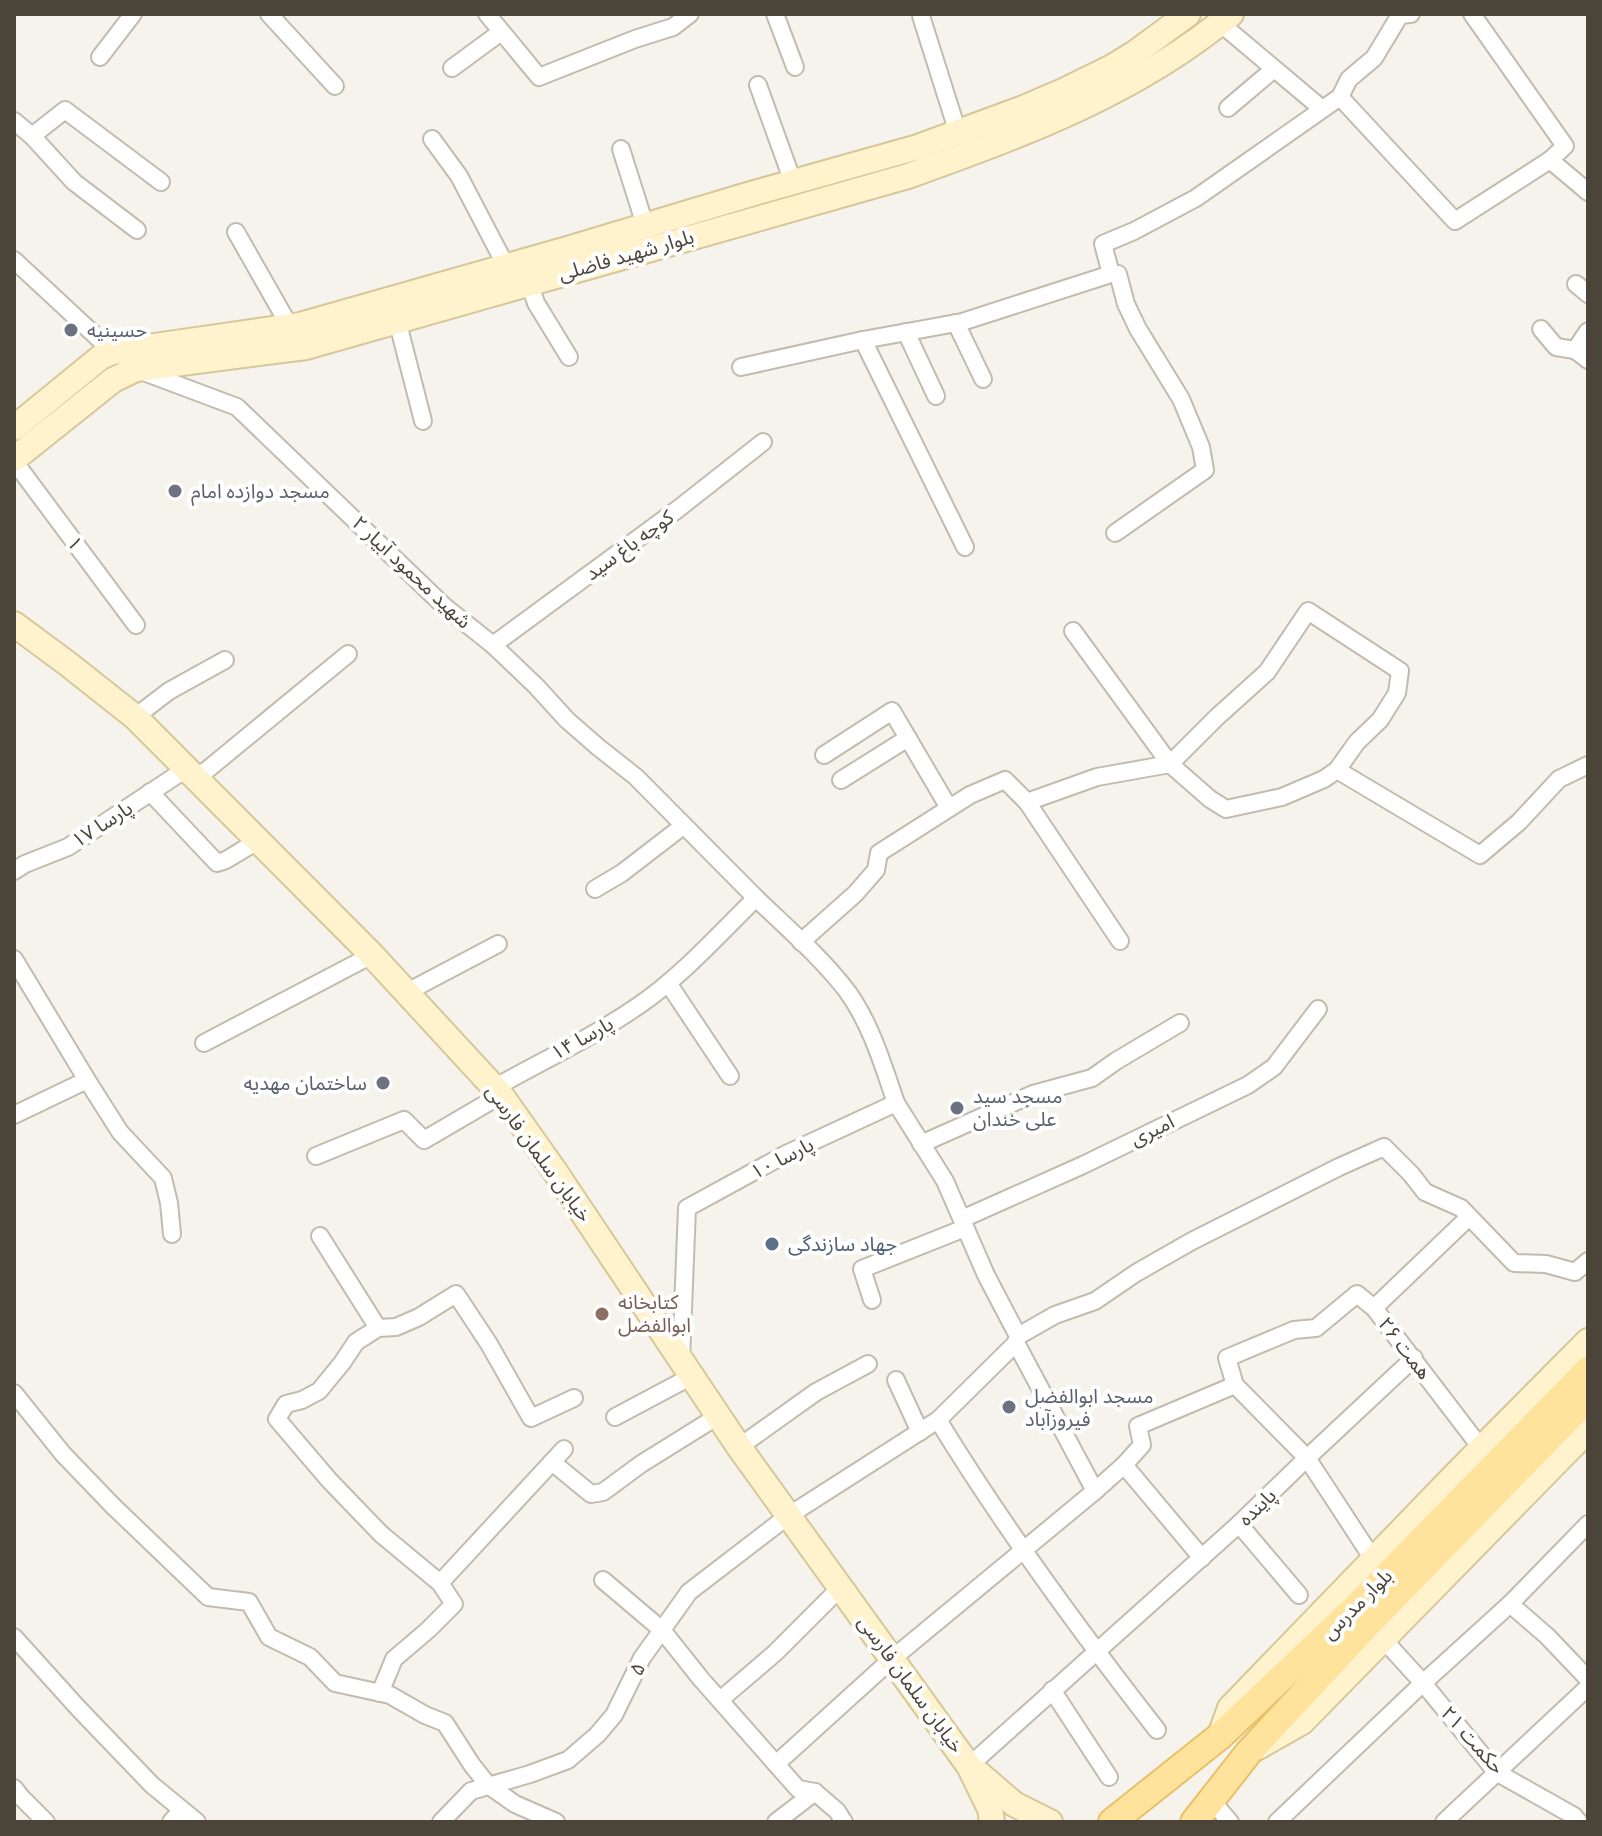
<svg xmlns="http://www.w3.org/2000/svg" width="1602" height="1836" font-family="'IBM Plex Sans','Noto Sans Arabic',sans-serif">
<style>
.lines{fill:none;stroke-linecap:round;stroke-linejoin:round}
.street-casing{stroke:#c2bbae;stroke-width:20}
.secondary-casing{stroke:#d6c79b;stroke-width:28}
.primary-casing{stroke:#e6c16a;stroke-width:30}
.street{stroke:#fff;stroke-width:16}
.secondary{stroke:#fff3cd;stroke-width:24}
.primary{stroke:#ffe39c;stroke-width:26}
.worship-dot{fill:#6b7280;stroke:#fff;stroke-width:3}
.service-dot{fill:#5c6f8a;stroke:#fff;stroke-width:3}
.education-dot{fill:#8d6e63;stroke:#fff;stroke-width:3}
.labels{text-anchor:middle;stroke-width:8;stroke-linejoin:round;paint-order:stroke}
.street-label{font-size:20px;fill:#4b4439;stroke:#fff}
.worship-label{font-size:20px;fill:#5b616d;stroke:#fff;text-anchor:start}
.service-label{font-size:20px;fill:#4e5e75;stroke:#fff;text-anchor:start}
.education-label{font-size:20px;fill:#785e54;stroke:#fff;text-anchor:start}
</style>
<rect width="100%" height="100%" fill="#f6f3ec"/>
<g class="lines">
<g class="street-casing">
<g id="street">
<path d="M269,14L335,86"/>
<path d="M487,14L539,77L635,39L673,27L690,14"/>
<path d="M775,14L795,67"/>
<path d="M1472,14L1565,146L1550,160"/>
<path d="M921,16L958,133"/>
<path d="M1220,23L1321,108"/>
<path d="M100,57L133,14"/>
<path d="M452,68L501,32"/>
<path d="M758,85L793,182"/>
<path d="M1340,97L1455,221L1550,160L1588,192"/>
<path d="M1228,108L1274,69"/>
<path d="M14,121L32,136"/>
<path d="M432,139L459,176L506,266"/>
<path d="M621,149L645,225"/>
<path d="M137,230L74,182L32,136L65,110L161,182"/>
<path d="M236,232L290,327"/>
<path d="M14,260L113,352"/>
<path d="M1111,274H1118L1126,304L1138,329L1181,399L1201,447L1205,470L1115,533"/>
<path d="M529,282L536,303L569,357"/>
<path d="M1576,284L1588,294"/>
<path d="M397,320L423,421"/>
<path d="M956,323L983,379"/>
<path d="M1541,329L1556,347L1575,350"/>
<path d="M1588,331L1575,350L1588,360"/>
<path d="M906,332L936,396"/>
<path d="M863,340L965,547"/>
<path d="M741,367L863,340L962,322L1111,274L1103,244L1134,231L1196,198L1340,97L1349,79L1374,58L1400,15L1411,14"/>
<path d="M141,371L237,407L444,606L493,645L536,686L567,720L598,747L636,777L756,898"/>
<path d="M14,461L136,625"/>
<path d="M493,645L678,509L763,442"/>
<path d="M135,717L169,691L225,660"/>
<path d="M824,755L892,711L949,808"/>
<path d="M1337,770L1480,855L1519,822L1559,779L1588,765"/>
<path d="M196,779L348,654"/>
<path d="M841,780L908,738"/>
<path d="M150,792L217,863L226,860L259,840"/>
<path d="M1027,802L1120,941"/>
<path d="M14,871L25,864L68,847L186,769"/>
<path d="M595,889L622,873L683,826"/>
<path d="M801,942L855,894L876,870L879,853L970,795L1005,780L1027,802L1097,777L1170,764L1210,799L1226,809L1282,797L1324,779L1337,770L1357,742L1380,720L1397,693L1400,671L1308,611L1267,672L1217,717L1170,764L1073,631"/>
<path d="M14,959L87,1080L120,1132L163,1178L169,1203L172,1234"/>
<path d="M668,983L730,1076"/>
<path d="M407,992L498,944"/>
<path d="M204,1043L372,955"/>
<path d="M494,1088C542,1061 593,1037 638,1006C682,976 718,935 756,898C787,928 821,957 847,991C871,1024 883,1065 896,1103"/>
<path d="M14,1115L87,1080"/>
<path d="M921,1144L1033,1094L1092,1078L1116,1061L1180,1023"/>
<path d="M316,1156L404,1120L424,1140L501,1095"/>
<path d="M962,1219L1083,1165L1248,1085L1274,1067L1318,1009"/>
<path d="M320,1236L378,1328"/>
<path d="M872,1300L862,1269L965,1228"/>
<path d="M1374,1308L1469,1217"/>
<path d="M1018,1336L1055,1315L1095,1301L1136,1273L1192,1241L1339,1167L1384,1147L1411,1174L1425,1192L1461,1208L1514,1263L1546,1264L1575,1272L1588,1261"/>
<path d="M681,1360L687,1208L786,1154L896,1103L945,1181L986,1275L1018,1336L1016,1343L1095,1491L893,1658L776,1764"/>
<path d="M896,1380L920,1432"/>
<path d="M1235,1385L1227,1358L1294,1330L1316,1328L1357,1294L1374,1308L1481,1448"/>
<path d="M14,1393L63,1454L113,1506L208,1597L249,1602L269,1637L310,1657L335,1683L390,1695L425,1715L445,1723L472,1765L488,1785L515,1804L556,1822"/>
<path d="M615,1417L692,1376"/>
<path d="M938,1420C1004,1528 1079,1630 1157,1730"/>
<path d="M739,1447L816,1392L868,1364"/>
<path d="M552,1462L591,1494L603,1492L641,1464L718,1416"/>
<path d="M1124,1465L1142,1445L1138,1426L1235,1385L1307,1458L1373,1559"/>
<path d="M1095,1491L1124,1465L1202,1558"/>
<path d="M1239,1524L1299,1595"/>
<path d="M603,1580L662,1630L701,1679L798,1789L815,1792"/>
<path d="M440,1583L381,1534L329,1480L277,1419L286,1404L302,1400L319,1391L342,1363L356,1342L378,1328L396,1327L419,1317L456,1294L489,1344L531,1418L574,1398"/>
<path d="M1510,1604L1547,1636L1588,1679"/>
<path d="M14,1637L79,1709L152,1785L197,1822"/>
<path d="M1383,1639L1423,1683L1496,1772L1574,1816L1579,1822"/>
<path d="M1052,1690L1109,1777"/>
<path d="M380,1693L394,1659L428,1630L454,1604L440,1583L564,1449"/>
<path d="M720,1700L775,1653L841,1587"/>
<path d="M969,1766L1239,1524L1307,1458L1414,1358"/>
<path d="M14,1788L21,1797L46,1822"/>
<path d="M815,1792L837,1811L844,1822"/>
<path d="M1211,1800L1230,1822"/>
<path d="M171,1822L182,1810"/>
<path d="M441,1822L471,1791L530,1774L568,1760L597,1735L614,1715L642,1658L689,1592L788,1516L938,1420L1016,1343"/>
<path d="M776,1822L815,1792"/>
<path d="M1277,1822L1423,1683L1510,1604L1588,1524"/>
<path d="M1444,1822L1588,1687"/>
</g>
</g>
<g class="secondary-casing">
<g id="secondary">
<path d="M14,428L101,357L113,352L300,325L564,250L751,194L918,147L1021,109L1063,91L1112,67L1135,53L1188,14"/>
<path d="M14,459L113,380L136,369L306,347L908,176C1022,135 1137,93 1231,14"/>
<path d="M14,624L68,664L135,717L372,955L501,1095L554,1170L739,1447L969,1766L990,1809L992,1822"/>
<path d="M1220,1736L1230,1708L1457,1473L1588,1341"/>
<path d="M1258,1747L1302,1722L1588,1430"/>
<path d="M977,1772L1014,1804L1050,1822"/>
</g>
</g>
<g class="primary-casing">
<g id="primary">
<path d="M1112,1822L1220,1736L1353,1610L1588,1370"/>
<path d="M1194,1822L1249,1752L1370,1622L1588,1398"/>
</g>
</g>
<use href="#street" class="street"/>
<use href="#secondary" class="secondary"/>
<use href="#primary" class="primary"/>
</g>
<g class="worship-dot">
<circle cx="71" cy="330" r="8"/>
<circle cx="175" cy="491" r="8"/>
<circle cx="383" cy="1083" r="8"/>
<circle cx="957" cy="1108" r="8"/>
<circle cx="1009" cy="1407" r="8"/>
</g>
<circle class="service-dot" cx="772" cy="1244" r="8"/>
<circle class="education-dot" cx="602" cy="1314" r="8"/>
<g class="labels">
<g class="street-label">
<text transform="translate(626 255) rotate(-16)" y="7">بلوار شهید فاضلی</text>
<text transform="translate(75 543) rotate(53)" y="7">۱</text>
<text transform="translate(629 545) rotate(-36)" y="7">کوچه باغ سید</text>
<text transform="translate(412 572) rotate(43)" y="7">شهید محمود آبیار ۲</text>
<text transform="translate(102 824) rotate(-33)" y="7">پارسا ۱۷</text>
<text transform="translate(582 1038) rotate(-29)" y="7">پارسا ۱۴</text>
<text transform="translate(1152 1130) rotate(-26)" y="7">امیری</text>
<text transform="translate(539 1153) rotate(54)" y="7">خیابان سلمان فارسی</text>
<text transform="translate(782 1158) rotate(-27)" y="7">پارسا ۱۰</text>
<text transform="translate(1405 1348) rotate(52)" y="7">همت ۲۶</text>
<text transform="translate(1257 1507) rotate(-44)" y="7">پاینده</text>
<text transform="translate(1357 1604) rotate(-45)" y="7">بلوار مدرس</text>
<text transform="translate(637 1669) rotate(-63)" y="7">۵</text>
<text transform="translate(911 1684) rotate(54)" y="7">خیابان سلمان فارسی</text>
<text transform="translate(1473 1740) rotate(48)" y="7">حکمت ۲۱</text>
</g>
<g class="worship-label">
<text x="87" y="337">حسینیه</text>
<text x="191" y="498">مسجد دوازده امام</text>
<text x="367" y="1090" text-anchor="end">ساختمان مهدیه</text>
<text x="973" y="1103">مسجد سید<tspan x="973" dy="23">علی خندان</tspan></text>
<text x="1025" y="1403">مسجد ابوالفضل<tspan x="1025" dy="23">فیروزآباد</tspan></text>
</g>
<g class="service-label">
<text x="788" y="1251">جهاد سازندگی</text>
</g>
<g class="education-label">
<text x="618" y="1309">کتابخانه<tspan x="618" dy="23">ابوالفضل</tspan></text>
</g>
</g>
<rect width="1602" height="1836" fill="none" stroke="#4b4439" stroke-width="32"/>
</svg>
